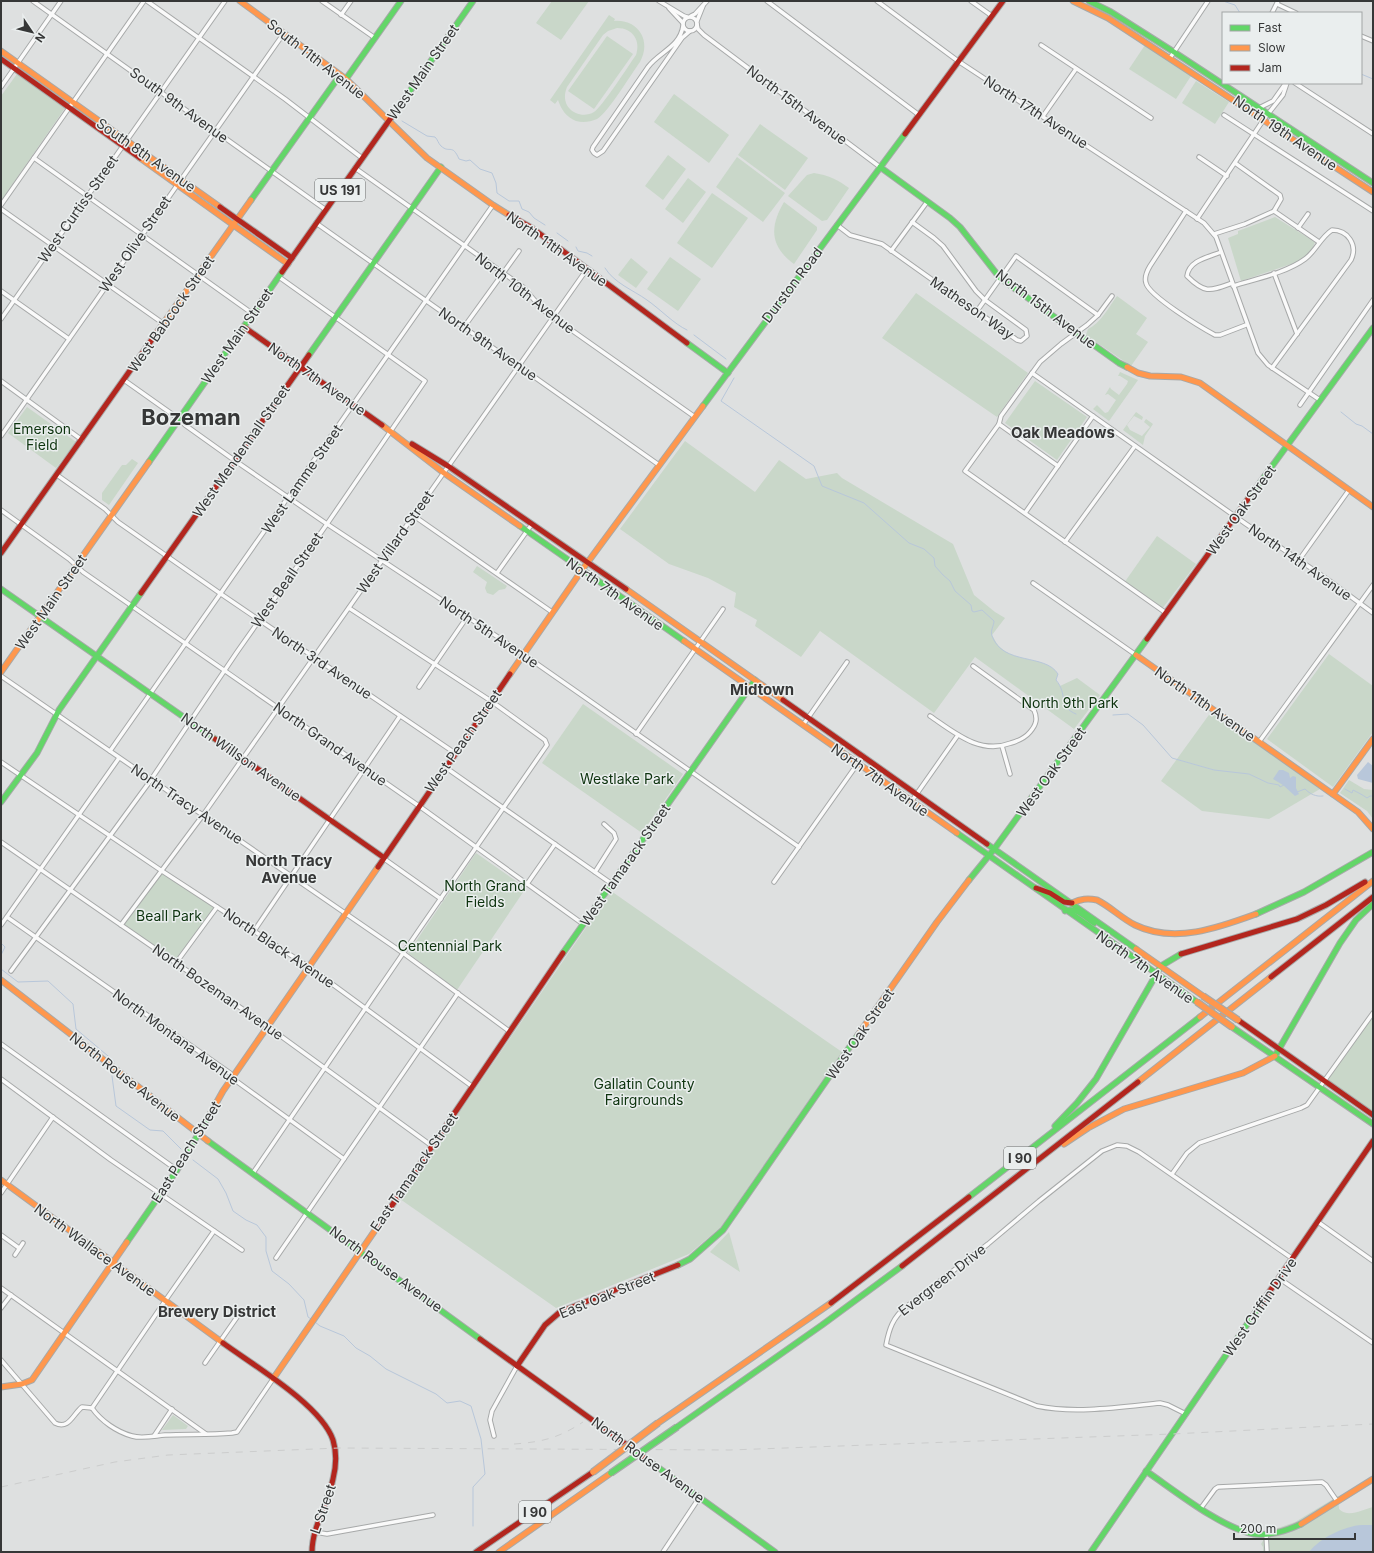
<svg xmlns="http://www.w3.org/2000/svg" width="1374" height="1553" font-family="Inter,sans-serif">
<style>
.green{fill:#c9d7c9;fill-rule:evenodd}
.water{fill:#b8c7da}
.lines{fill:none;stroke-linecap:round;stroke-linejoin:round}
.stream{stroke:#b8c7da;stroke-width:1}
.street-casing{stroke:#a7a9a9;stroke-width:5.5}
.fast-casing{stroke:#a7a9a9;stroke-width:7}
.slow-casing{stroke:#a7a9a9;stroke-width:7}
.jam-casing{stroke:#a7a9a9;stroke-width:7}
.street{stroke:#fafafa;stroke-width:3.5}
.fast{stroke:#63d668;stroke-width:5}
.slow{stroke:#ff974d;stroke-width:5}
.jam{stroke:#b3261e;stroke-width:5}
.rail{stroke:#cccdcd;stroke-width:1;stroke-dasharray:7 7;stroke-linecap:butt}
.fast-bridge-casing{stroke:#a7a9a9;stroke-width:8;stroke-linecap:butt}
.slow-bridge-casing{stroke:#a7a9a9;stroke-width:8;stroke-linecap:butt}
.fast-bridge{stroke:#63d668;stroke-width:5.5}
.slow-bridge{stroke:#ff974d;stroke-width:5.5}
.labels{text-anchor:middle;stroke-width:3;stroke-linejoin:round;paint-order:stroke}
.shield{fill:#eaeeee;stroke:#6c6e6e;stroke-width:1}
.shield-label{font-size:13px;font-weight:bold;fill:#363737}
.street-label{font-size:14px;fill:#363737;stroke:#eaeeee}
.park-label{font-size:14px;fill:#0e340f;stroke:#eaeeee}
.neighbourhood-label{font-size:15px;font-weight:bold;fill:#363737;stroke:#eaeeee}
.town-label{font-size:22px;font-weight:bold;fill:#363737;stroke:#eaeeee}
</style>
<rect width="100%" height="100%" fill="#dee0e0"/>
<g class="green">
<path d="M552,1H589L561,40L536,23Z"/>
<path d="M609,15L615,19L614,21C638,19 652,41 640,62C631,74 608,113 597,119C590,122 583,123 576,121C566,117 561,109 558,100L555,104L550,100ZM617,28C633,28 641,41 636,55C629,65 602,107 594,112C586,117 575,115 569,108C564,102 564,94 567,87L603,35L608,31Z"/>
<path d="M607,36L633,54L594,109L568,91Z"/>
<path d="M1145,45L1191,76L1176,99L1129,69Z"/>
<path d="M17,74L65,108L1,201V96Z"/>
<path d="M1196,81L1229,102L1215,124L1182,103Z"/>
<path d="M674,94L729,135L709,163L654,122Z"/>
<path d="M760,124L808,158L785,190L738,155Z"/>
<path d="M668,155L686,169L663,200L645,186Z"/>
<path d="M737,157L785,193L763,222L716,187Z"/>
<path d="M814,173C828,175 838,180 849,188L827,220L822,221L788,196L807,175Z"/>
<path d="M688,178L706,192L683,223L665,209Z"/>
<path d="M712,193L748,218L712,268L677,243Z"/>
<path d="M784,202L817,227V230L794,264C769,246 770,226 784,202Z"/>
<path d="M1275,217L1315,242C1312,251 1308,256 1300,261L1241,281L1228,238L1238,234V231Z"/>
<path d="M670,257L701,279L678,311L647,289Z"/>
<path d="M631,258L648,272L636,288L618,275Z"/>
<path d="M916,293L1028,373L997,417L882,338Z"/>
<path d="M1117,296L1147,318L1136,334L1148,342L1131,366L1086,335L1088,329C1100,324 1109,307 1117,296Z"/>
<path d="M1120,372L1138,380L1109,421L1093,409L1097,405L1105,413L1108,412L1116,400L1108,394L1105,395L1110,387L1111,389L1119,395L1127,384L1128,381L1120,376H1118Z"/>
<path d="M1035,381L1087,417L1057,460L1005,423Z"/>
<path d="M27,407L76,442L56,468L8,433Z"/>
<path d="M1136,412L1143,417L1142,420L1134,416L1127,425L1130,430L1142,436L1150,427L1144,422L1146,419L1153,424L1145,436L1143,445L1123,430Z"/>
<path d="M685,441L755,492L779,460L806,479L837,473L842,478L953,544L974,595L995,612L1005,618L992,635C995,640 997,645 1001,648C1017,663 1047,656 1058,674L1056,680L1060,686L1077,678L1100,695L1074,729L975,657L934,713L820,631L801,657L755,626L757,620L734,607L736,593L708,578L669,564L620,529Z"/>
<path d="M132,459L138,463L109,505L102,500V493L122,465H126Z"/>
<path d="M1157,536L1196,564L1162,609L1124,583Z"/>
<path d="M477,566L507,586L505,589L499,590L493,595L487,593L485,588L487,582L473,572Z"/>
<path d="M1329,654L1373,686V732L1333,787L1267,739Z"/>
<path d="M583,704L683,774L642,833L542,763Z"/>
<path d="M1211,712L1320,789L1269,819L1202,811L1161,781Z"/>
<path d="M1349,780L1364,789L1373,790V819L1367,811L1340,793Z"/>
<path d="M476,853L526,888L457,990L408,953Z"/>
<path d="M162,871L217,907L176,963L121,925Z"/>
<path d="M611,891L842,1052L721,1227L689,1254L556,1308L400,1199Z"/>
<path d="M1373,1013V1115L1325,1081Z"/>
<path d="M729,1232L740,1272L710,1252Z"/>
<path d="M173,1415L188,1426L186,1429L162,1430Z"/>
<path d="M1338,1496L1339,1509C1348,1518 1362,1510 1373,1507V1552H1263V1547L1261,1544L1269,1531L1295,1522Z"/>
</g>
<g class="water">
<path d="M1368,762L1373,766V783L1358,779L1357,775Z"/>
<path d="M1279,770H1283L1289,773L1290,778L1293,776L1296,777V788L1299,794L1295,796L1283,785L1273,779Z"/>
<path d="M1362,1525H1373V1552H1309C1320,1538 1344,1526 1362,1525Z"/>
</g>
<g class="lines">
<g class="stream">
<path d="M1223,1L1235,5L1240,13"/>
<path d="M1361,74L1373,79"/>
<path d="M402,121L427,136L435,137C438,140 438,143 441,146C450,154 452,143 459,159L466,161L470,160L480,169L492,173L496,183L497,193L509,201H519L522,209L529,212L534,218L545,225"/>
<path d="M557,233L568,241"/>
<path d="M576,247L578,251L587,253L592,256"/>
<path d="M605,268C614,283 633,290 647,300C660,309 674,324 687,330"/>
<path d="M694,335L726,359"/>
<path d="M734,378L721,401L814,466L822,486L864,503L909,543L924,549L934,558L935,566L943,575L950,581L955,591L971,605L972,611L974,612L982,610L994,621C994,626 990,630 992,636C1003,666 1045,653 1058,674L1056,680C1068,694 1058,707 1076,714"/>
<path d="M1341,412L1356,424L1362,426L1373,434"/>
<path d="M1113,715L1128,714L1143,725L1172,758L1214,770L1249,774L1268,783L1279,785L1280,787L1284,785"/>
<path d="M1345,789L1352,793L1353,790C1357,792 1363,795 1367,798L1370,796H1373"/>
<path d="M1297,792L1305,789C1310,794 1316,797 1323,796"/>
<path d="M1,943L5,947L1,955"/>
<path d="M1,969L18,982L48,981L73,1004L76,1029L114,1061"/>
<path d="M112,1076L116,1106L150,1130L163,1131L181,1149"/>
<path d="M193,1160L218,1179L226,1193L233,1211L246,1220L257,1225L266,1237V1251L272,1271L289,1284L304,1300L308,1317L311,1319"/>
<path d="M315,1322L320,1326L344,1336L356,1348L370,1356L386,1369L436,1394L447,1403L460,1401L471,1406L481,1439L485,1474L473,1487V1526"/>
</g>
<g class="street-casing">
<g id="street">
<path d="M33,1L326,210"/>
<path d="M147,1L285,99L362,158"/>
<path d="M322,1L375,38"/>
<path d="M659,1L684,16L687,17"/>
<path d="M767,1L919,115"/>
<path d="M877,1L958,61L1204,223L1216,237L1258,353L1268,365L1320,400"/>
<path d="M971,1L992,16"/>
<path d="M1277,4L1296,13"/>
<path d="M669,8L683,23"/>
<path d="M1272,13L1278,1"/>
<path d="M341,15L351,1"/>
<path d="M691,16L695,14L707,1"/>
<circle cx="690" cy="24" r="7"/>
<path d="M697,21L703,6"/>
<path d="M697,24L698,29L704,35L880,167"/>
<path d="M683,26C680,47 659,52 648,67L593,147L592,150L594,153L597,155L603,151L682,38L690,31"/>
<path d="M1361,36L1373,41"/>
<path d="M1041,45L1151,118"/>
<path d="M1170,58L1208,1"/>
<path d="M1295,83L1373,134"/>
<path d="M1,87L61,1"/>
<path d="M1259,108L1273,101L1285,84"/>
<path d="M1224,115L1373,211"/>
<path d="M1043,116L1076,69"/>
<path d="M1199,157L1227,176"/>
<path d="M34,158L253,314"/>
<path d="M355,168L523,287L543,310L553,317L695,417"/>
<path d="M1,205L144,1"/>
<path d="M1,209L164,324"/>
<path d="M1186,211L1150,266C1147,271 1144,277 1146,283C1149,296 1202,328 1215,335H1220L1246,325"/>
<path d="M1274,211L1319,242"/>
<path d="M1197,219L1264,119L1283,95L1287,83"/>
<path d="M316,223L659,465"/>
<path d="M837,225L850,235L882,244L1017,340L1021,341L1027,336L1026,330L985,300L976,291L943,246L934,238L912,222"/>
<path d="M1298,228L1308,214"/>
<path d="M1214,234L1245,224L1274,211L1281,199L1280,195L1235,163"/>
<path d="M891,251L927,202"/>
<path d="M1221,252C1209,257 1189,260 1187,276C1205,294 1210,291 1232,283"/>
<path d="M1274,273L1297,334"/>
<path d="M1233,286C1255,279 1286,273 1305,259C1316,251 1320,238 1332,230C1348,230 1358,245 1351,260L1272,368"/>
<path d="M1,291L69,339"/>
<path d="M1112,296L1098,315L1087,325L1061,344L1040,362L1001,416L999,424L965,471L1166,613"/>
<path d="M977,311L1016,256L1098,315"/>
<path d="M1,319L225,1"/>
<path d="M464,327L519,251"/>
<path d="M1032,373L1246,524L1327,579L1373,613"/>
<path d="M124,380L172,414L185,425L234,460L327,524L510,645L799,847"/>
<path d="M1,381L82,440"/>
<path d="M1300,405L1373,300"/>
<path d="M999,424L1058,466"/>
<path d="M1,436L284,33"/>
<path d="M57,475L105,509L118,522L221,594L455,753"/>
<path d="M1,510L69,559L83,572L419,806L583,924"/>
<path d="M1025,513L1093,416"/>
<path d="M414,516L552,612"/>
<path d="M1065,542L1135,446"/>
<path d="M1299,560L1349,490"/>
<path d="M497,573L532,524"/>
<path d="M1033,583L1136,655"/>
<path d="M1,676L403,953L509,1031"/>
<path d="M419,687L467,617"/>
<path d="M930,716C955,733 980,755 1011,743C1018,741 1025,738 1030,732C1036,725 1038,719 1034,710L973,666"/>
<path d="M803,725L847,662"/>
<path d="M636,734L723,609"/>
<path d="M1259,742L1373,585"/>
<path d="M1002,746L1010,774"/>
<path d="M110,751L493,205"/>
<path d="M1,762L162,871L309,967L473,1087"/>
<path d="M445,767L612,884"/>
<path d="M911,802L958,735"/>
<path d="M1,842L267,1026L432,1146"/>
<path d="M383,858L441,899"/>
<path d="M595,872L616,839L614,833L604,824"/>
<path d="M774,882L863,756"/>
<path d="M527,884L555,844"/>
<path d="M7,917L230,1073L232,1078L344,1159"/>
<path d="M1,925L119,758"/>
<path d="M121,925L203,815L587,269"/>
<path d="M254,931L400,716"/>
<path d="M176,963L217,907"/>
<path d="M11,971L148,784L237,652L327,524L425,381L279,277"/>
<path d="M1,1044L177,1170"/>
<path d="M1,1079L111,1160L242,1250"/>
<path d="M253,1173L421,927L547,745L545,740L491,701L349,608"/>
<path d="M1172,1174L1187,1153L1199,1143L1301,1108L1307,1105L1373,1013"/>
<path d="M1,1193L53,1117"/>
<path d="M1318,1222L1373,1261"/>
<path d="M1,1235L19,1248"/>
<path d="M15,1255L23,1243"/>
<path d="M276,1258L458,993"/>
<path d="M1280,1279L1373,1343"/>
<path d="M1,1288L206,1434"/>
<path d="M1,1308L11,1295"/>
<path d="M1,1360L55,1423C69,1430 73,1414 82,1407L92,1408"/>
<path d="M205,1363L242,1310"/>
<path d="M92,1408C101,1421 117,1432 132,1436C142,1439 154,1436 165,1435C188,1434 210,1435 232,1433L237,1432L273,1379"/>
<path d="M92,1408L165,1301L214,1231"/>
<path d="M1186,1414L1168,1405L1160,1403C1121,1407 1075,1414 1037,1406L886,1345C889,1329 893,1317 906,1307L988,1244L1039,1201L1102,1151L1117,1145L1127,1146L1139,1152L1293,1259"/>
<path d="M154,1436L172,1409"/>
<path d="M494,1436L490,1420L492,1411L517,1366"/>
<path d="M1201,1508L1215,1489L1218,1487L1322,1482L1326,1485L1337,1501"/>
<path d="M315,1532L327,1534L433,1515"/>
<path d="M1266,1534L1267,1552"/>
<path d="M663,1552L699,1498"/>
</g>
</g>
<g class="fast-casing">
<g id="fast">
<path d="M1089,1L1111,12L1174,52L1373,183"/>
<path d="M346,79L401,1"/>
<path d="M405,98L473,1"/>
<path d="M880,167L950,218L960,227L1000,278L1119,363L1127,367"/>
<path d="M251,200L340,75"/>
<path d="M687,343L728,373"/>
<path d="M309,355L441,167"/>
<path d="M703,406L905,134"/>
<path d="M149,462L282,272"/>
<path d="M1248,499L1373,328"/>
<path d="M520,526L684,641"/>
<path d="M1,589L215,739"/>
<path d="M1,802L37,753L59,710L141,593"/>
<path d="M957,833L1197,1002"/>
<path d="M987,844L1136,949"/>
<path d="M969,880L995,848L1147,639"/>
<path d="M1065,911C1077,907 1085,917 1094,923"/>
<path d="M1256,914L1304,892L1373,852"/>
<path d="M563,953L755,680"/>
<path d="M1232,1027L1373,1124"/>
<path d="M1275,1056L1340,943L1356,920L1373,904"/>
<path d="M1055,1126L1077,1103L1096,1079L1161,966L1181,954"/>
<path d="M208,1141L480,1339"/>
<path d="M969,1197L1200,1017"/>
<path d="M127,1242L177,1170L209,1116"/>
<path d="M678,1265L690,1259L723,1230L858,1035"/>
<path d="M677,1427L822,1325L902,1266"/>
<path d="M645,1458L775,1552"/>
<path d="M1146,1471C1174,1490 1221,1528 1254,1534C1270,1536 1286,1531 1301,1524"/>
<path d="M1091,1552L1261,1304"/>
</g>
</g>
<g class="slow-casing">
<g id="slow">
<path d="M240,1L346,79L427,158L493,205L509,215"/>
<path d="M1073,1L1108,18L1373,192"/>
<path d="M1,51L220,207"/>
<path d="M140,158L288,264"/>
<path d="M158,331L251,200"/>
<path d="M1127,367L1138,373L1150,376L1181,377L1200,383L1373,507"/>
<path d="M382,425L444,473L520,526"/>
<path d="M626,589L783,700"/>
<path d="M684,641L957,833"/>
<path d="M1136,655L1358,812L1373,829"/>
<path d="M1,672L149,462"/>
<path d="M510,674L582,570L703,406"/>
<path d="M1333,794L1373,739"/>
<path d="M1072,903C1081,899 1087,898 1097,900C1111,907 1121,918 1135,925C1174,944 1218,928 1256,914"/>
<path d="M1136,949L1203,996"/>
<path d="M1,980L208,1141"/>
<path d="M1200,1017L1373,881"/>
<path d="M858,1035L937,922L969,880"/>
<path d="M1138,1082L1271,977"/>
<path d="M209,1116L223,1091L378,867"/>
<path d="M1064,1144L1088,1128L1124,1109L1243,1073L1275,1056"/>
<path d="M1,1180L223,1343"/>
<path d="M273,1379L378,1226"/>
<path d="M1,1387L22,1384L32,1380L127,1242"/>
<path d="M658,1423L831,1303"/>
<path d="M1301,1524L1373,1479"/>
<path d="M499,1552L611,1473"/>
</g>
</g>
<g class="jam-casing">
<g id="jam">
<path d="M1,59L140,158"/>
<path d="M905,134L1003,1"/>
<path d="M220,207L292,258"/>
<path d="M509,215L532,228L687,343"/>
<path d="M282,272L405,98"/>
<path d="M244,327L382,425"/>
<path d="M412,444L448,466L626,589"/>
<path d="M1,553L158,331"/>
<path d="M141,593L309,355"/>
<path d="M1147,639L1248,499"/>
<path d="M783,700L987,844"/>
<path d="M215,739L383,857"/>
<path d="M378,867L510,674"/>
<path d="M1036,888L1050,893L1064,902L1072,903"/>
<path d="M1181,954L1297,919L1326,905L1365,882"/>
<path d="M1271,977L1373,897"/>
<path d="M1238,1020L1373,1115"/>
<path d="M378,1226L563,953"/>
<path d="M902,1266L1138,1082"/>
<path d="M831,1303L969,1197"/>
<path d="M1261,1304L1373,1141"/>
<path d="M480,1339L645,1458"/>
<path d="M223,1343C253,1365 321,1405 333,1440C337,1453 336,1467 333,1479C328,1504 312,1527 312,1552"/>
<path d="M517,1366L545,1325L560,1312L678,1265"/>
<path d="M476,1552L593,1472"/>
</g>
</g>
<use href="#street" class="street"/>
<use href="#fast" class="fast"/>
<use href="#slow" class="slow"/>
<use href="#jam" class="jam"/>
<g class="rail">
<path d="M514,1444C542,1442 559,1438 583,1422"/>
<path d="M1,1487L115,1462L168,1455L339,1448L730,1450L1172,1434L1373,1424"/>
</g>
<g class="fast-bridge-casing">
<path id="fast-bridge" d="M611,1473L677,1427"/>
</g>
<g class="slow-bridge-casing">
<g id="slow-bridge">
<path d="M1203,996L1238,1020"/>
<path d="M1197,1002L1232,1027"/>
<path d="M593,1472L658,1423"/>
</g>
</g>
<use href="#fast-bridge" class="fast-bridge"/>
<use href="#slow-bridge" class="slow-bridge"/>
</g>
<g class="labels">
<g class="shield">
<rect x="315" y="179" width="50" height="22" rx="3"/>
<rect x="1004" y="1147" width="32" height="22" rx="3"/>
<rect x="519" y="1501" width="32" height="22" rx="3"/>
</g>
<g class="shield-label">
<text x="340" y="195">US 191</text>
<text x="1020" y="1163">I 90</text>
<text x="535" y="1517">I 90</text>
</g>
<g class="street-label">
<text transform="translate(316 59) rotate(38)" y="5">South 11th Avenue</text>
<text transform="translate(423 72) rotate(-55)" y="5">West Main Street</text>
<text transform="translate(179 105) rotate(36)" y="5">South 9th Avenue</text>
<text transform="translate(797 105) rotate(37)" y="5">North 15th Avenue</text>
<text transform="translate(1036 112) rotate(33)" y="5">North 17th Avenue</text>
<text transform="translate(1285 133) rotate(34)" y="5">North 19th Avenue</text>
<text transform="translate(146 155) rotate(35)" y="5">South 8th Avenue</text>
<text transform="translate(78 209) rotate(-55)" y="5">West Curtiss Street</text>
<text transform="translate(135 244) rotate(-55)" y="5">West Olive Street</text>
<text transform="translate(557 249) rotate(35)" y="5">North 11th Avenue</text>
<text transform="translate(792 285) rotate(-53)" y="5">Durston Road</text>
<text transform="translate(525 293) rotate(38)" y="5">North 10th Avenue</text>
<text transform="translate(972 308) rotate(35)" y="5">Matheson Way</text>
<text transform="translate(1046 309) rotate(37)" y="5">North 15th Avenue</text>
<text transform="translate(171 314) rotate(-55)" y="5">West Babcock Street</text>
<text transform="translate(237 336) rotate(-55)" y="5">West Main Street</text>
<text transform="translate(488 344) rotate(35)" y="5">North 9th Avenue</text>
<text transform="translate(317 379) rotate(35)" y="5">North 7th Avenue</text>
<text transform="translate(241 451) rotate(-55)" y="5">West Mendenhall Street</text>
<text transform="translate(302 479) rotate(-55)" y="5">West Lamme Street</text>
<text transform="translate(1241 510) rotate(-54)" y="5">West Oak Street</text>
<text transform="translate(395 542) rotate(-55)" y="5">West Villard Street</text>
<text transform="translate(1300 562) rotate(35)" y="5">North 14th Avenue</text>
<text transform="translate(287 580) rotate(-55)" y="5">West Beall Street</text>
<text transform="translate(615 594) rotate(35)" y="5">North 7th Avenue</text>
<text transform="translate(51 602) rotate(-55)" y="5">West Main Street</text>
<text transform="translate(489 632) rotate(34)" y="5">North 5th Avenue</text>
<text transform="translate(322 663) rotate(34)" y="5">North 3rd Avenue</text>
<text transform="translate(1205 704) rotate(35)" y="5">North 11th Avenue</text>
<text transform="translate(463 741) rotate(-55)" y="5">West Peach Street</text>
<text transform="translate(330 744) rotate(35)" y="5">North Grand Avenue</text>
<text transform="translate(241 757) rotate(35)" y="5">North Willson Avenue</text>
<text transform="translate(1051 772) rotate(-54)" y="5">West Oak Street</text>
<text transform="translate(880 780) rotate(35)" y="5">North 7th Avenue</text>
<text transform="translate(187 804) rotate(34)" y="5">North Tracy Avenue</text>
<text transform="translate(625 865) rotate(-55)" y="5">West Tamarack Street</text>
<text transform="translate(279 948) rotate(34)" y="5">North Black Avenue</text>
<text transform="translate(1145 967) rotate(35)" y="5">North 7th Avenue</text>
<text transform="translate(218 992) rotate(35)" y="5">North Bozeman Avenue</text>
<text transform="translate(860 1034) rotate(-55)" y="5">West Oak Street</text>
<text transform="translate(176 1037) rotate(36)" y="5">North Montana Avenue</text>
<text transform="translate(125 1077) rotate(38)" y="5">North Rouse Avenue</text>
<text transform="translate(186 1152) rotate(-58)" y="5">East Peach Street</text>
<text transform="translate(414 1172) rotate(-55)" y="5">East Tamarack Street</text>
<text transform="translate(95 1250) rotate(36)" y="5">North Wallace Avenue</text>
<text transform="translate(386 1269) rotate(36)" y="5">North Rouse Avenue</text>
<text transform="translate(942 1280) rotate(-38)" y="5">Evergreen Drive</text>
<text transform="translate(607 1295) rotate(-22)" y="5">East Oak Street</text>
<text transform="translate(1260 1307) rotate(-55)" y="5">West Griffin Drive</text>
<text transform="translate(648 1460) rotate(36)" y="5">North Rouse Avenue</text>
<text transform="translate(323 1509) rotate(-71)" y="5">L Street</text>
</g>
<g class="park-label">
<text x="42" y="434">Emerson<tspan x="42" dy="16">Field</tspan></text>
<text x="1070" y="708">North 9th Park</text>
<text x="627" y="784">Westlake Park</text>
<text x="485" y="891">North Grand<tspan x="485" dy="16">Fields</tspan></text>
<text x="169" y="921">Beall Park</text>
<text x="450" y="951">Centennial Park</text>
<text x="644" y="1089">Gallatin County<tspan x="644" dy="16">Fairgrounds</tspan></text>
</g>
<g class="neighbourhood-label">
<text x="1063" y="438">Oak Meadows</text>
<text x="762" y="695">Midtown</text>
<text x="289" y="866">North Tracy<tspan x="289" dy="17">Avenue</tspan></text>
<text x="217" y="1317">Brewery District</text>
</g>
<g class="town-label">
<text x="191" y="425">Bozeman</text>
</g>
</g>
<rect width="1374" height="1553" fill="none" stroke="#363737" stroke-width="4"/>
<rect x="1222" y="12" width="140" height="72" fill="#eaeeee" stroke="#a2a5a5"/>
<rect x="1230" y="25" width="20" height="6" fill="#63d668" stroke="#a2a5a5"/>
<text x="1258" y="32" font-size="12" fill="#363737">Fast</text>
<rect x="1230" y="45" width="20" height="6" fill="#ff974d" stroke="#a2a5a5"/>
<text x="1258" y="52" font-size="12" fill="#363737">Slow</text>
<rect x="1230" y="65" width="20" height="6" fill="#b3261e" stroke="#a2a5a5"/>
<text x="1258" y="72" font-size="12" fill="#363737">Jam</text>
<g transform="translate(32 32) rotate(125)" stroke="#eaeeee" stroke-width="3" paint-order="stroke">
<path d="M0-3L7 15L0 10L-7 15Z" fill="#363737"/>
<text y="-6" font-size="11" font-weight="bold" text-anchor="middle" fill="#363737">N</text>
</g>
<path d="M1234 1533v6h121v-6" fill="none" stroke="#363737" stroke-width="2"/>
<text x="1240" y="1533" font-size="12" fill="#363737" stroke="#eaeeee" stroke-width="3" paint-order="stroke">200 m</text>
</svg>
